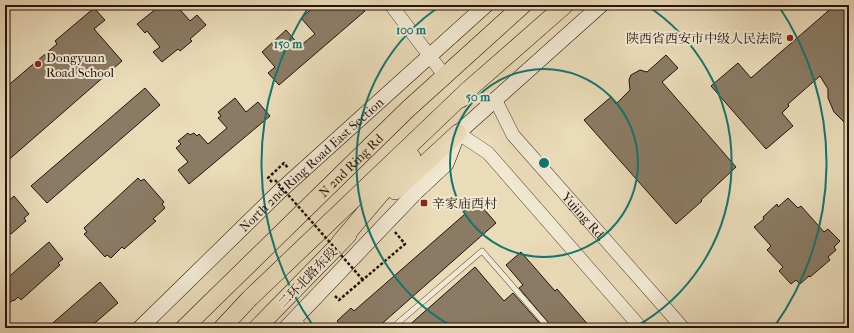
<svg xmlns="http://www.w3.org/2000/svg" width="854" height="333" font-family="'IM FELL French Canon','Noto Serif SC',serif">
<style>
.building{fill:#8b7b65;stroke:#24130b}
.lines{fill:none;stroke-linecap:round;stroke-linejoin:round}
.service-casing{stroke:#564536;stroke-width:6}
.tertiary-casing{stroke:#564536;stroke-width:14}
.secondary-casing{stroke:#24130b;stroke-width:16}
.trunk-casing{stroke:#24130b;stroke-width:18}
.path{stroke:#24130b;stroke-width:2.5;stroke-dasharray:3 2;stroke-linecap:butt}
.service{stroke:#f1e8d2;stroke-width:5}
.tertiary{stroke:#f1e8d2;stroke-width:13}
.secondary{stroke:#f1e8d2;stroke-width:15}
.trunk{stroke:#eadbb9;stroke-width:17}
.path-bridge{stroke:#24130b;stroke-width:2.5;stroke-dasharray:3 2;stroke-linecap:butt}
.ring{fill:none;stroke:#0f766e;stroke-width:2}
.poi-dot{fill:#8f2418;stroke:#f1e8d2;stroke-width:1.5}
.labels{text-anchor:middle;stroke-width:4;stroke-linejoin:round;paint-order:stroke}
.poi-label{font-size:13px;fill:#24130b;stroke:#f1e8d2;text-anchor:start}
.street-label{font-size:13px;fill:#24130b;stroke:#f1e8d2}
.centre{fill:#0f766e;stroke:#f1e8d2;stroke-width:2}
.ring-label{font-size:12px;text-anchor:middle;font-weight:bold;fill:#0f766e;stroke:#f1e8d2;stroke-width:4;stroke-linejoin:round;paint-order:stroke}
</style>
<rect width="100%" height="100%" fill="#eadbb9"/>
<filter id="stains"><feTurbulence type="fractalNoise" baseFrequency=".005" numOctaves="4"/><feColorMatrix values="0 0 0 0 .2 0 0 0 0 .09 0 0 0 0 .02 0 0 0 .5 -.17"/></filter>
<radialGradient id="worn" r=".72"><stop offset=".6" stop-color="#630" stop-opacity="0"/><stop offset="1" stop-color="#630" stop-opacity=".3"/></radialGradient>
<g class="building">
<path d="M161,5H176L190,21L197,15L206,25L190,39L192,41L180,51L178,49L162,62L153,52L160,47L147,31L145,33L137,24Z"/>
<path d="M316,5H359L365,11L279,85L268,73L275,67L262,52L286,30L300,46L315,34L301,18Z"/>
<path d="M835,5H849V127L834,112L828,98V89L820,76L788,104L789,106L782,113L793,126L766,149L711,86L738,63L751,78Z"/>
<path d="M94,8L105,20L94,29L122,61L5,163V88L57,44L55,41Z"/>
<path d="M666,55L678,68L662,82L736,167L701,200L702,201L676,224L584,120L611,97L616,104L630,90L629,80L631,75L640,70L647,72Z"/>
<path d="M145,88L160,105L47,203L31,186Z"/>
<path d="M235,98L246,112L258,102L270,116L189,184L178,170L188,162L176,148L181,144L178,141L188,133L190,135L194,133L197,136L199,134L208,144L227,128L218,118L221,116L218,112Z"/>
<path d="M138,178L141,181L144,179L164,202L162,204L165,208L153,219L156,221L124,249L122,247L111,258L107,255L105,257L84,234L87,232L84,228Z"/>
<path d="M14,196L29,214L24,218L26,221L11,234L5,227V204Z"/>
<path d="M788,198L798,208L801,206L824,232L828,229L840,241L834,247L836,250L828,257L830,260L810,277L809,276L800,284L796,280L791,284L779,271L783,267L767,250L771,246L754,227L764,219L763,217L777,204L778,207Z"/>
<path d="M476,200L496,223L377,328H343L337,321L351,308L354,311L465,214L463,212Z"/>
<path d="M49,242L63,259L58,263L60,265L21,300L18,297L14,301L13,300L5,307V280Z"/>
<path d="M521,252L555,291L557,289L591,328H553L519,288L523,285L506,265Z"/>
<path d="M475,267L504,301L513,293L544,328H406Z"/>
<path d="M100,282L118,303L89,328H47Z"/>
</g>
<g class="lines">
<g class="service-casing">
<g id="service">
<path d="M297,318L306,328"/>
<path d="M392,328L482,251L549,328"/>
</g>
</g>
<g class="tertiary-casing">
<g id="tertiary">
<path d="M391,5L444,75"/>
<path id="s1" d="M495,99L513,135L683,328"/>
<path d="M458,133L488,153L641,328"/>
</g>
</g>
<g class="secondary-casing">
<g id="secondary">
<path id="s2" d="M140,328L280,191L486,5"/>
<path d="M286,328L415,193L446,164L458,133L601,5"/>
</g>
</g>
<g class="trunk-casing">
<g id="trunk">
<path d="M461,99L468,90L565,5"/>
<path d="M395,191L458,133"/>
<path d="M340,242L412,157"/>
<path id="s3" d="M184,328L408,109L523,5"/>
<path d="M222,328L250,298L468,90"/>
<path d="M257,328L348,235"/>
</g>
</g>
<g class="path">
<path d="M272,182L268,178L284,163L288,168"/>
<path d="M335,296L339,300L405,244L395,232"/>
</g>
<use href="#service" class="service"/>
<use href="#tertiary" class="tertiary"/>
<use href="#secondary" class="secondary"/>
<use href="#trunk" class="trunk"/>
<path class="path-bridge" d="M275,180L363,280"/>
</g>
<g class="ring">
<circle cx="544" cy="163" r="94"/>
<path d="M453 327A188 188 0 0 1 442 5M646 5A188 188 0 0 1 635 327"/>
<path d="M314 327A282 282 0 0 1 310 5M778 5A282 282 0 0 1 774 327"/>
</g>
<g class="poi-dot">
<circle cx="790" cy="38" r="4"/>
<circle cx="38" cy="64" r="4"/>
<rect x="420" y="199" width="8" height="8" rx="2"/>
</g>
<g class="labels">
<g class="poi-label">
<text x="782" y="43" text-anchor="end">陕西省西安市中级人民法院</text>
<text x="46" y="62">Dongyuan<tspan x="46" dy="15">Road School</tspan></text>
<text x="432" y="208">辛家庙西村</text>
</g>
<g class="street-label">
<text dy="5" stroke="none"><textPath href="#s2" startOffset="237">North 2nd Ring Road East Section</textPath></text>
<text dy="5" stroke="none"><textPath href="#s3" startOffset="233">N 2nd Ring Rd</textPath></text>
<text dy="5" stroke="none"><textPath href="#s1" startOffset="148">Yujing Rd.</textPath></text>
<text transform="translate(307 277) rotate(-46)" y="5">二环北路东段</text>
</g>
</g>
<circle cx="544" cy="163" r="6" class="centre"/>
<g class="ring-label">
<text x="411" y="34">100 m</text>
<text x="288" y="48">150 m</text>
<text x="478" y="101">50 m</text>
</g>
<rect width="854" height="333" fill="none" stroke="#eadbb9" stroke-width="20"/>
<rect x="6" y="6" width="842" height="321" fill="none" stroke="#24130b" stroke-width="2"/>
<rect x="10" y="10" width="834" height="313" fill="none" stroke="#24130b"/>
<rect width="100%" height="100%" filter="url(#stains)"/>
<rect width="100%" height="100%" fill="url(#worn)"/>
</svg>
